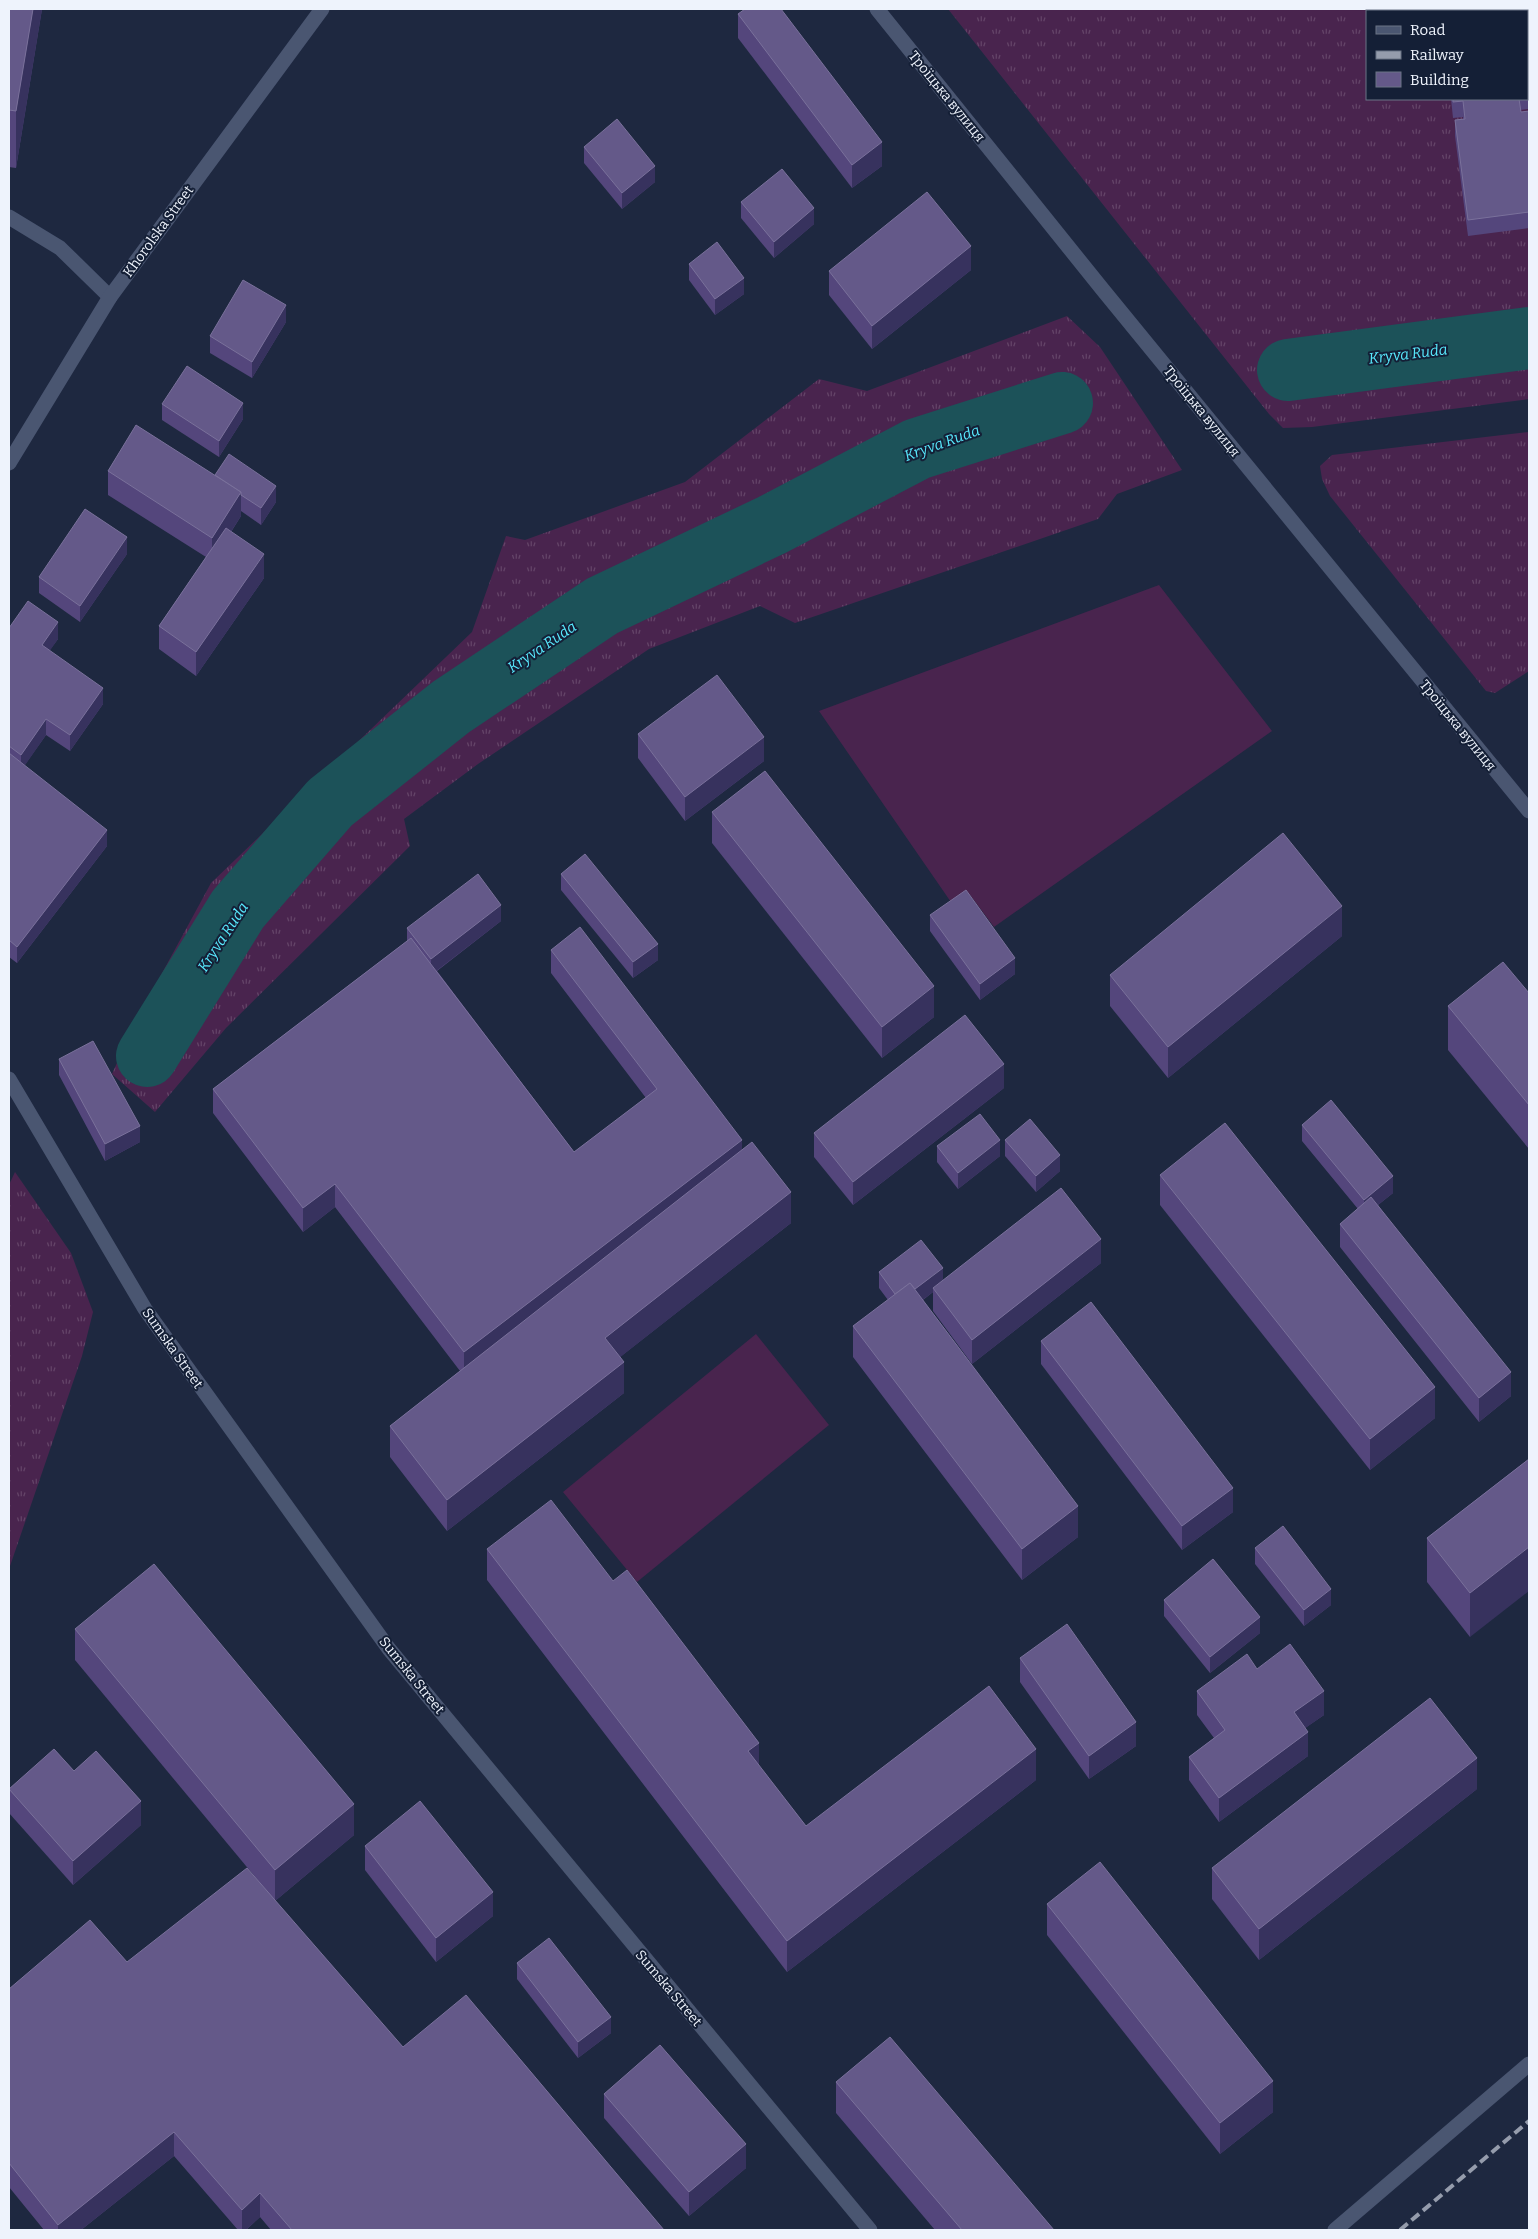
<svg xmlns="http://www.w3.org/2000/svg" width="1538" height="2239" font-family="Bitter,serif">
<style>
.grass{fill:url(#grass-tufts);fill-rule:evenodd}
.pitch{fill:#49244e}
.lines{fill:none;stroke-linecap:round;stroke-linejoin:round}
.river{stroke:#1c5259;stroke-width:62}
.street{stroke:#4a5671;stroke-width:15}
.secondary{stroke:#4a5671;stroke-width:15}
.rail{stroke:#959cac;stroke-width:4;stroke-dasharray:10 5;stroke-linecap:butt}
.wall{fill:#54467c}
.shaded-wall{fill:#37325e}
.building{fill:#645989;stroke:#7a719b}
.labels{text-anchor:middle;stroke-width:4;stroke-linejoin:round;paint-order:stroke}
.street-label{font-size:14px;fill:#eef3fc;stroke:#141f36}
.water-label{font-size:15px;font-style:italic;fill:#58e9fd;stroke:#141f36}
</style>
<defs>
<pattern id="grass-tufts" width="24" height="20" patternUnits="userSpaceOnUse" patternTransform="scale(1.25)"><rect width="24" height="20" fill="#49244e"/><path d="M3 7l-1-3M5 7V3M7 7l1-3M15 17l-1-3M17 17v-4M19 17l1-3" fill="none" stroke="#644468"/></pattern>
</defs>
<rect width="100%" height="100%" fill="#1e2840"/>
<g class="grass">
<path d="M948,9H1529V399L1312,427L1283,428L1269,414ZM1367,11H1527V99H1367Z"/>
<path d="M1067,316L1100,347L1182,470L1117,494L1098,519L795,623L760,606L649,649L478,764L404,819L410,846L226,1028L155,1112L112,1074L135,1023L211,883L472,632L506,536L525,540L685,482L819,379L867,391Z"/>
<path d="M1529,432V671L1495,693L1486,691L1330,496L1322,479L1320,466L1332,455Z"/>
<path d="M15,1172L71,1253L93,1312L82,1356L9,1569V1185Z"/>
</g>
<g class="pitch">
<path d="M1159,585L1272,731L994,927L970,895L953,905L819,711Z"/>
<path d="M756,1334L829,1425L637,1582L563,1492Z"/>
</g>
<g class="lines">
<g class="river">
<path d="M1288,370L1529,338"/>
<path d="M147,1056L238,909L330,803L451,707L602,606L772,525L917,449L1062,403"/>
</g>
<path class="street" d="M9,217L60,248L110,297"/>
<g class="secondary">
<path d="M877,9L1103,290L1529,811"/>
<path d="M9,463L110,297L322,9"/>
<path d="M9,1079L145,1309L389,1649L870,2230"/>
<path d="M1335,2230L1529,2064"/>
</g>
<path class="rail" d="M1400,2230L1529,2121"/>
</g>
<g class="wall">
<path d="M9,9H42L16,168L9,167Z"/>
<path d="M738,14L882,166L852,188L738,38Z"/>
<path d="M1527,82L1528,93V109L1520,110L1521,112L1529,111V228L1468,236L1455,136V120L1463,119V117L1453,118L1451,99H1527Z"/>
<path d="M584,147L655,182L622,209L584,163Z"/>
<path d="M741,202L814,224L774,258L741,218Z"/>
<path d="M689,264L744,294L715,315L689,280Z"/>
<path d="M971,270L872,349L829,295V271Z"/>
<path d="M286,322L252,378L210,353V336Z"/>
<path d="M162,404L243,419L219,457L162,420Z"/>
<path d="M108,471L215,475L276,502L261,525L241,511V516L231,532L264,578L196,676L159,649V626L206,557L108,495Z"/>
<path d="M127,554L80,622L39,593V577Z"/>
<path d="M9,628L58,639L49,651L103,704L70,751L46,735L24,766L107,846L17,963L9,957Z"/>
<path d="M638,734L764,761L685,821L638,758Z"/>
<path d="M712,812L934,1017L882,1058L712,843Z"/>
<path d="M561,874L658,960L633,978L561,890Z"/>
<path d="M930,915L1015,974L980,1000L930,931Z"/>
<path d="M501,921L437,971L574,1152L646,1098L551,973V950L742,1150L791,1223L620,1357L624,1393L447,1531L390,1457V1426L460,1371L335,1207L303,1232L213,1113V1089L407,941V928Z"/>
<path d="M1342,936L1168,1078L1110,1006V975Z"/>
<path d="M1529,993V1149L1448,1050V1006Z"/>
<path d="M59,1059L140,1142L105,1161L59,1075Z"/>
<path d="M1004,1088L853,1205L814,1157V1133Z"/>
<path d="M1302,1125L1393,1193L1378,1205L1511,1396L1479,1422L1340,1247V1224L1358,1209L1302,1141Z"/>
<path d="M1005,1140L1060,1171L1036,1192L1005,1156Z"/>
<path d="M937,1146L1000,1156L958,1189L937,1162Z"/>
<path d="M1160,1175L1435,1418L1370,1470L1160,1205Z"/>
<path d="M1101,1263L972,1364L933,1311V1292L923,1300L1078,1537L1022,1580L853,1357V1326L888,1300L879,1288V1272L943,1280Z"/>
<path d="M1041,1341L1233,1512L1182,1550L1041,1364Z"/>
<path d="M1529,1459L1470,1637L1427,1582V1538Z"/>
<path d="M1255,1548L1331,1605L1304,1626L1255,1564Z"/>
<path d="M487,1549L613,1581L806,1826L1036,1780L787,1972L487,1580Z"/>
<path d="M1164,1600L1260,1633L1210,1673L1164,1616Z"/>
<path d="M75,1629L354,1835L275,1901L75,1660Z"/>
<path d="M1020,1658L1136,1746L1089,1779L1020,1682Z"/>
<path d="M1257,1669L1324,1715L1305,1728L1308,1756L1219,1822L1189,1780V1757L1214,1738L1197,1715V1691Z"/>
<path d="M74,1771L141,1825L73,1885L9,1813V1789Z"/>
<path d="M1477,1789L1259,1960L1212,1899V1868Z"/>
<path d="M365,1846L493,1916L436,1962L365,1870Z"/>
<path d="M1047,1904L1273,2112L1220,2154L1047,1935Z"/>
<path d="M127,1962L403,2047L664,2230H271L260,2217L246,2230H238L174,2156L81,2230H44L9,2187V1989Z"/>
<path d="M517,1963L611,2033L578,2058L517,1979Z"/>
<path d="M836,2082L1054,2230H935L836,2113Z"/>
<path d="M604,2094L746,2168L689,2216L604,2118Z"/>
</g>
<g class="shaded-wall">
<path d="M33,9H42L16,168V111Z"/>
<path d="M882,142V166L852,188V165Z"/>
<path d="M655,166V182L622,209V193Z"/>
<path d="M814,208V224L774,258V242Z"/>
<path d="M971,246V270L872,349V326Z"/>
<path d="M744,278V294L715,315V299Z"/>
<path d="M286,305V322L252,378V362Z"/>
<path d="M243,403V419L219,457V441Z"/>
<path d="M276,486V502L261,525V508Z"/>
<path d="M241,492V516L212,561V538Z"/>
<path d="M127,537V554L80,622V606Z"/>
<path d="M264,554V578L196,676V652Z"/>
<path d="M58,622V639L42,662V645Z"/>
<path d="M103,688V704L70,751V735Z"/>
<path d="M46,719V735L21,771V755Z"/>
<path d="M764,737V761L685,821V797Z"/>
<path d="M107,830V846L17,963V947Z"/>
<path d="M501,905V921L431,975V959Z"/>
<path d="M1342,906V936L1168,1078V1047Z"/>
<path d="M658,944V960L633,978V962Z"/>
<path d="M1015,958V974L980,1000V984Z"/>
<path d="M934,986V1017L882,1058V1027Z"/>
<path d="M1004,1064V1088L853,1205V1182Z"/>
<path d="M140,1126V1142L105,1161V1144Z"/>
<path d="M742,1140V1164L464,1376V1352Z"/>
<path d="M1000,1140V1156L958,1189V1173Z"/>
<path d="M1060,1155V1171L1036,1192V1176Z"/>
<path d="M1393,1176V1193L1364,1216V1200Z"/>
<path d="M335,1184V1207L303,1232V1208Z"/>
<path d="M791,1192V1223L605,1369V1338Z"/>
<path d="M1101,1239V1263L972,1364V1340Z"/>
<path d="M943,1268V1284L933,1288V1292L900,1317V1301Z"/>
<path d="M624,1362V1393L447,1531V1500Z"/>
<path d="M1511,1372V1396L1479,1422V1398Z"/>
<path d="M1435,1387V1418L1370,1470V1439Z"/>
<path d="M1233,1488V1512L1182,1550V1526Z"/>
<path d="M1078,1506V1537L1022,1580V1549Z"/>
<path d="M1529,1547V1591L1470,1637V1593Z"/>
<path d="M1331,1589V1605L1304,1626V1610Z"/>
<path d="M1260,1617V1633L1210,1673V1657Z"/>
<path d="M1324,1691V1715L1294,1736V1712Z"/>
<path d="M1136,1722V1746L1089,1779V1756Z"/>
<path d="M1308,1732V1756L1219,1822V1798Z"/>
<path d="M759,1743V1774L748,1751Z"/>
<path d="M1036,1749V1780L787,1972V1941Z"/>
<path d="M1477,1758V1789L1259,1960V1929Z"/>
<path d="M141,1801V1825L73,1885V1861Z"/>
<path d="M354,1804V1835L275,1901V1870Z"/>
<path d="M493,1892V1916L436,1962V1938Z"/>
<path d="M611,2017V2033L578,2058V2042Z"/>
<path d="M1273,2081V2112L1220,2154V2123Z"/>
<path d="M174,2132V2156L81,2230H58V2225Z"/>
<path d="M746,2144V2168L689,2216V2192Z"/>
<path d="M260,2193V2217L246,2230H242V2210Z"/>
</g>
<g class="building">
<path d="M9,9H33L16,111L9,110Z"/>
<path d="M745,9H781L882,142L852,165L738,14Z"/>
<path d="M1453,99H1519L1521,112L1529,111V212L1468,220L1455,120L1465,119L1463,101L1453,102Z"/>
<path d="M617,119L655,166L622,193L584,147Z"/>
<path d="M782,169L814,208L774,242L741,202Z"/>
<path d="M927,192L971,246L872,326L829,271Z"/>
<path d="M717,242L744,278L715,299L689,264Z"/>
<path d="M243,280L286,305L252,362L210,336Z"/>
<path d="M187,366L243,403L219,441L162,404Z"/>
<path d="M136,425L241,492L212,538L108,471Z"/>
<path d="M229,454L276,486L261,508L241,495V492L215,475Z"/>
<path d="M85,509L127,537L80,606L39,577Z"/>
<path d="M226,528L264,554L196,652L159,626Z"/>
<path d="M28,601L58,622L42,645L103,688L70,735L46,719L21,755L9,746V628Z"/>
<path d="M717,675L764,737L685,797L638,734Z"/>
<path d="M9,753L107,830L17,947L9,940Z"/>
<path d="M765,771L934,986L882,1027L712,812Z"/>
<path d="M1283,833L1342,906L1168,1047L1110,975Z"/>
<path d="M585,854L658,944L633,962L561,874Z"/>
<path d="M478,874L501,905L431,959L407,928Z"/>
<path d="M966,890L1015,958L980,984L930,915Z"/>
<path d="M580,927L742,1140L464,1352L335,1184L303,1208L213,1089L411,938L574,1152L657,1089L551,950Z"/>
<path d="M1503,962L1529,993V1105L1448,1006Z"/>
<path d="M965,1015L1004,1064L853,1182L814,1133Z"/>
<path d="M93,1041L140,1126L105,1144L59,1059Z"/>
<path d="M1331,1100L1393,1176L1364,1200L1302,1125Z"/>
<path d="M980,1114L1000,1140L958,1173L937,1146Z"/>
<path d="M1030,1119L1060,1155L1036,1176L1005,1140Z"/>
<path d="M1225,1123L1435,1387L1370,1439L1160,1175Z"/>
<path d="M752,1142L791,1192L605,1338L624,1362L447,1500L390,1426Z"/>
<path d="M1061,1188L1101,1239L972,1340L933,1288Z"/>
<path d="M1371,1197L1511,1372L1479,1398L1340,1224Z"/>
<path d="M921,1240L943,1268L915,1289L910,1283L895,1294L879,1272Z"/>
<path d="M910,1283L1078,1506L1022,1549L853,1326Z"/>
<path d="M1091,1302L1233,1488L1182,1526L1041,1341Z"/>
<path d="M1529,1459V1547L1470,1593L1427,1538Z"/>
<path d="M551,1500L613,1581L627,1570L759,1743L748,1751L806,1826L989,1686L1036,1749L787,1941L487,1549Z"/>
<path d="M1283,1526L1331,1589L1304,1610L1255,1548Z"/>
<path d="M1213,1559L1260,1617L1210,1657L1164,1600Z"/>
<path d="M154,1564L354,1804L275,1870L75,1629Z"/>
<path d="M1067,1624L1136,1722L1089,1756L1020,1658Z"/>
<path d="M1290,1644L1324,1691L1294,1712L1308,1732L1219,1798L1189,1757L1225,1730L1197,1691L1247,1654L1257,1669Z"/>
<path d="M1430,1698L1477,1758L1259,1929L1212,1868Z"/>
<path d="M54,1749L74,1771L96,1751L141,1801L73,1861L9,1789Z"/>
<path d="M420,1801L493,1892L436,1938L365,1846Z"/>
<path d="M1100,1862L1273,2081L1220,2123L1047,1904Z"/>
<path d="M247,1868L403,2047L466,1995L664,2230H292L260,2193L242,2210L174,2132L58,2225L9,2163V1989L90,1920L127,1962Z"/>
<path d="M549,1938L611,2017L578,2042L517,1963Z"/>
<path d="M890,2037L1054,2230H962L836,2082Z"/>
<path d="M660,2045L746,2144L689,2192L604,2094Z"/>
</g>
<g class="labels">
<g class="street-label">
<text transform="translate(947 96) rotate(51)" y="5">Троїцька вулиця</text>
<text transform="translate(158 231) rotate(-54)" y="5">Khorolska Street</text>
<text transform="translate(1202 411) rotate(51)" y="5">Троїцька вулиця</text>
<text transform="translate(1458 725) rotate(51)" y="5">Троїцька вулиця</text>
<text transform="translate(173 1348) rotate(55)" y="5">Sumska Street</text>
<text transform="translate(412 1675) rotate(51)" y="5">Sumska Street</text>
<text transform="translate(669 1988) rotate(50)" y="5">Sumska Street</text>
</g>
<g class="water-label">
<text transform="translate(1408 354) rotate(-7)" y="5">Kryva Ruda</text>
<text transform="translate(942 443) rotate(-20)" y="5">Kryva Ruda</text>
<text transform="translate(542 647) rotate(-34)" y="5">Kryva Ruda</text>
<text transform="translate(223 937) rotate(-57)" y="5">Kryva Ruda</text>
</g>
</g>
<rect width="1538" height="2239" fill="none" stroke="#eef3fc" stroke-width="20"/>
<rect x="1366" y="10" width="162" height="90" fill="#141f36" stroke="#6b7485"/>
<rect x="1376" y="26" width="25" height="8" fill="#4a5671" stroke="#6b7485"/>
<text x="1410" y="35" font-size="15" fill="#eef3fc">Road</text>
<rect x="1376" y="51" width="25" height="8" fill="#959cac" stroke="#6b7485"/>
<text x="1410" y="60" font-size="15" fill="#eef3fc">Railway</text>
<rect x="1376" y="72" width="25" height="15" fill="#645989" stroke="#6b7485"/>
<text x="1410" y="85" font-size="15" fill="#eef3fc">Building</text>
</svg>
